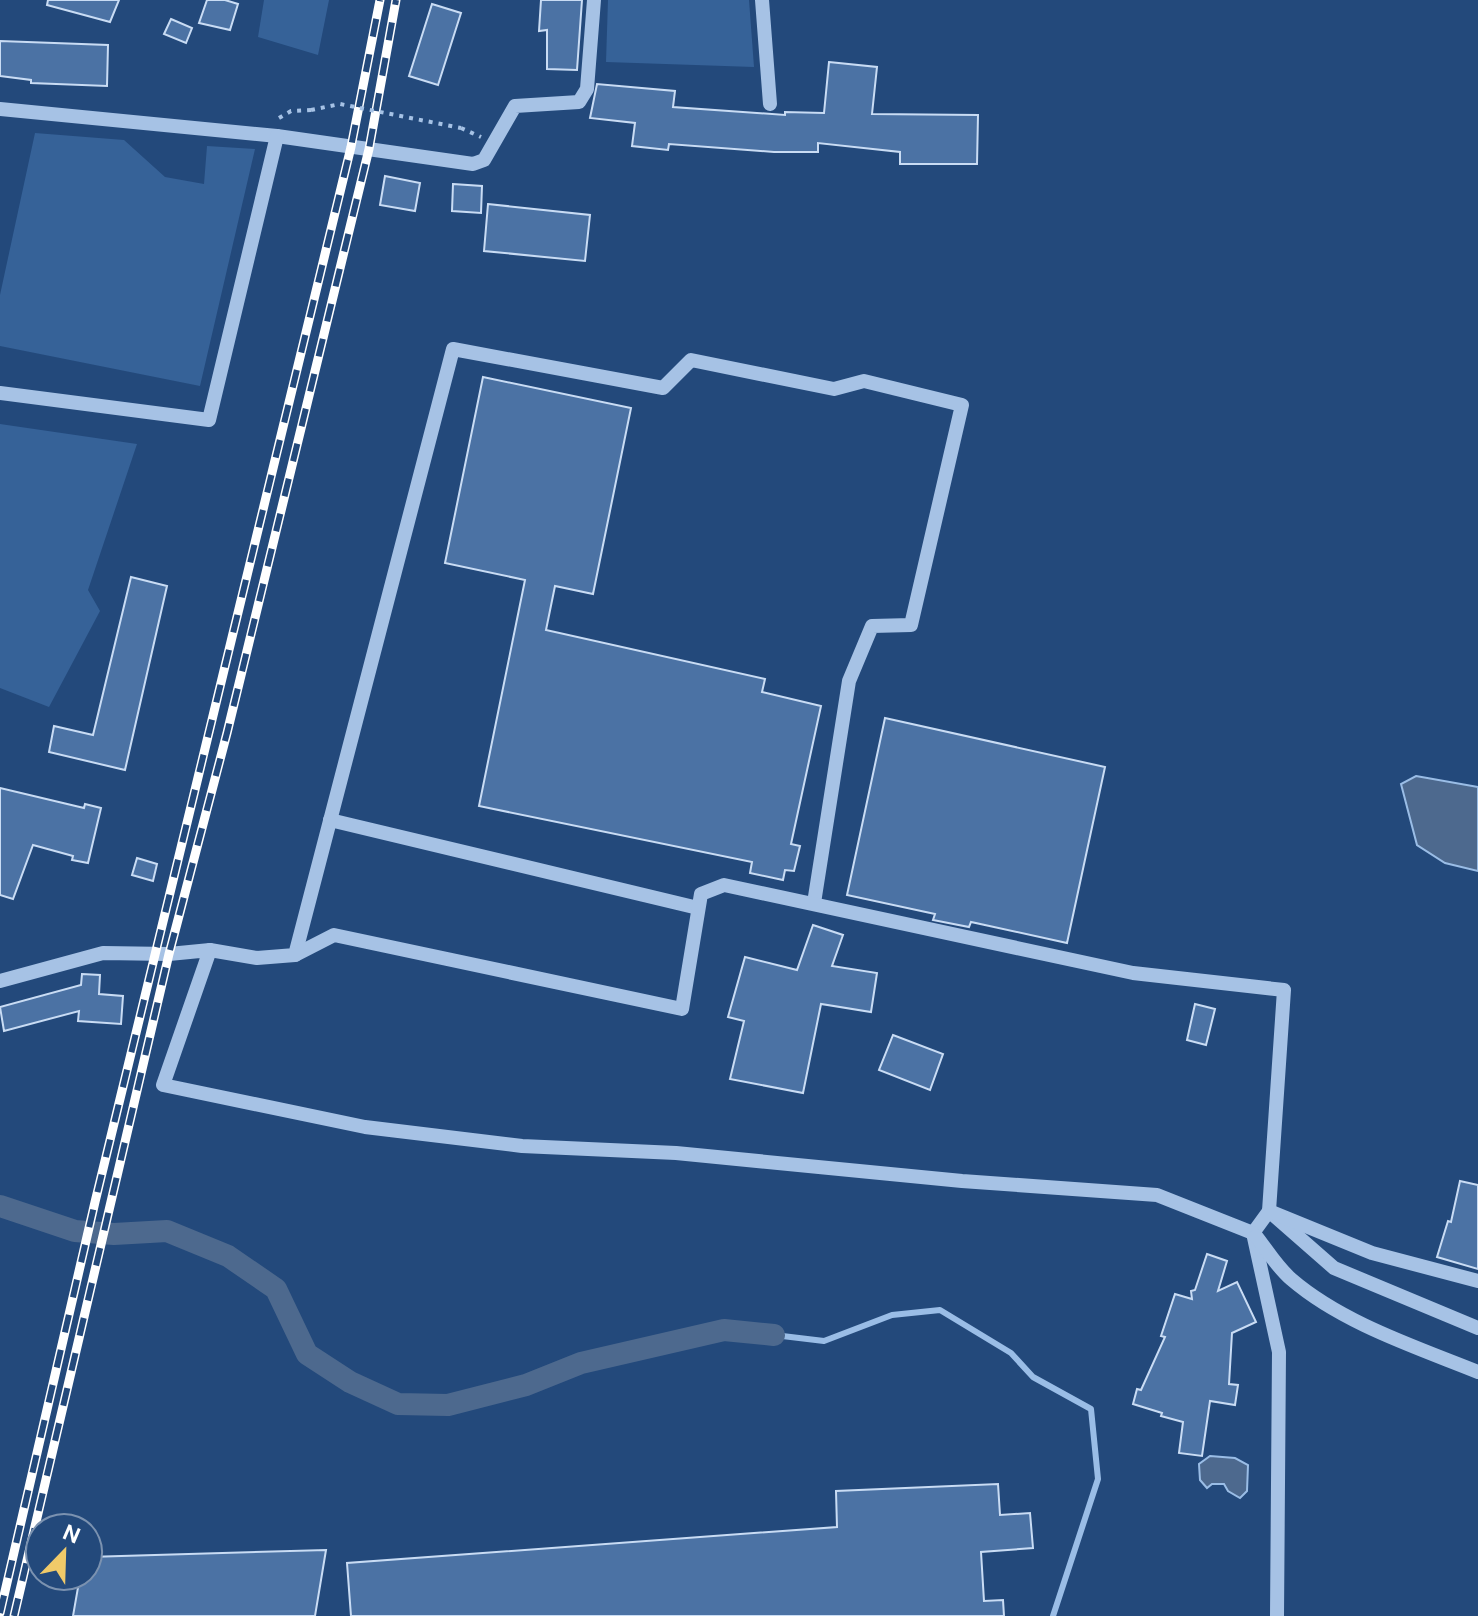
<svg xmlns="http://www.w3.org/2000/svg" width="1478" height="1616" font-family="'DM Sans',sans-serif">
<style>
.green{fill:#366298}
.water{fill:#4d698e;stroke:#9abde6;stroke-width:2}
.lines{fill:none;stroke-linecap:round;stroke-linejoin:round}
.stream{stroke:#9abde6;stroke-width:6}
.canal{stroke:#4d698e;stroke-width:22}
.building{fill:#4b72a4;stroke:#c9dcf4;stroke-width:2}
.path{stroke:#a6c2e5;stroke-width:4;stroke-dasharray:4 6;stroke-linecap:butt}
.minor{stroke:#a6c2e5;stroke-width:14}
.rail-casing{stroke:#fff;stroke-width:9}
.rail{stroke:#23497b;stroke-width:6;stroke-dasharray:18;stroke-linecap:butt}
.path-bridge{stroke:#a6c2e5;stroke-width:4;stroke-dasharray:4 6;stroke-linecap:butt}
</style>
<rect width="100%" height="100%" fill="#23497b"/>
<g class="green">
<path d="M264,0H329L318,55L258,37Z"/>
<path d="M608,0H749L754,67L606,62Z"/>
<path d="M35,133L124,140L165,177L204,184L207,146L255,149L200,386L0,346V295Z"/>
<path d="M0,424L137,444L88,590L100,611L49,707L0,688Z"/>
</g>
<g class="water">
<path d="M1416,776L1478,787V871L1445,863L1417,845L1401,784Z"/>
<path d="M1210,1456L1235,1458L1248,1465L1247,1491L1240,1498L1228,1491L1224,1484H1212L1207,1488L1200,1480L1199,1464Z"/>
</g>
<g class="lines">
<path class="stream" d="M774,1335L824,1341L892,1315L940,1310L1011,1353L1033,1377L1091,1409L1098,1479L1053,1616"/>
<path class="canal" d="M0,1206L75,1231L114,1234L167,1231L228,1256L276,1289L307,1354L350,1382L398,1404L448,1405L526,1385L581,1363L724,1330L774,1335"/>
</g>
<g class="building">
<path d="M48,0H119L110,22L47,5Z"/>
<path d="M207,0H225L238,4L230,30L199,23Z"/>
<path d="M541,0H582L577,70L547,69V30L539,31Z"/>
<path d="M432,4L461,13L438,85L409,76Z"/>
<path d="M171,19L192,28L186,43L164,34Z"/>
<path d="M0,41L108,45L107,86L31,83V80L0,76Z"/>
<path d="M829,62L877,67L872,114L978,115L977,164H900V152L818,143V152H774L669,144L668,150L632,146L635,123L590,118L597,84L675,91L673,107L785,115V112L824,113Z"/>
<path d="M385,176L420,183L415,211L380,205Z"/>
<path d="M453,184L482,186L481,213L452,211Z"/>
<path d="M488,204L590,215L585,261L484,251Z"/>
<path d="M483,377L631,408L593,594L555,586L546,630L765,679L762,692L821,706L791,844L800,846L794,871L785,870L783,880L750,873L752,862L479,806L525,580L445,563Z"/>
<path d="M131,577L167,586L125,770L49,752L54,726L93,735Z"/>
<path d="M885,718L1105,767L1067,943L971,922L969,927L933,920L935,914L847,895Z"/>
<path d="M0,788L84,808L85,804L101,808L88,863L72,860L73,856L33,845L13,899L0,895Z"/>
<path d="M137,858L157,864L153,881L132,875Z"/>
<path d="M813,925L843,935L832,966L877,973L871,1012L821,1004L803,1093L730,1079L744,1021L728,1017L745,957L797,970Z"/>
<path d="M82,974L100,975L99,994L123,996L121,1024L78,1021L79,1011L4,1031L0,1007L81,985Z"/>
<path d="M1195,1004L1215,1009L1206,1045L1187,1040Z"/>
<path d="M893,1035L943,1054L930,1090L879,1070Z"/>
<path d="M1460,1181L1478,1185V1269L1437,1257L1448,1221L1451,1222Z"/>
<path d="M1207,1254L1227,1261L1218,1291L1237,1282L1256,1322L1232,1333L1229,1384L1238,1385L1235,1405L1210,1401L1202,1456L1179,1453L1183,1422L1161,1416L1162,1413L1133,1404L1137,1389L1141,1390L1165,1337L1161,1336L1175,1294L1192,1299L1191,1291L1195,1290Z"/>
<path d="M998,1484L1000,1515L1030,1513L1033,1548L981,1552L984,1601L1003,1600L1004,1616H351L347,1563L837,1527L836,1491Z"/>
<path d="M326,1550L315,1616H73L80,1576H88V1557Z"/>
</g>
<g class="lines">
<g class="path">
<path d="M279,118L291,111L311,110"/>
<path d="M461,128L481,137"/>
</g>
<g class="minor">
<path d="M762,0L770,104"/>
<path d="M0,109L277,136L473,164L484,160L515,106L579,102L587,89L594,0"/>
<path d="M0,393L209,420L277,136"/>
<path d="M330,820L698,908"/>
<path d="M210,950L257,958L295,955L453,349L663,388L691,360L834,389L864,381L962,405L911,625L872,626L849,681L814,903"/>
<path d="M295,955L334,935L682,1009L701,894L724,885L1133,973L1284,990L1269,1211L1334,1268L1478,1328"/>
<path d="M0,981L103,953L169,954L210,950L163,1085L365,1127L522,1146L676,1153L962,1181L1157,1195L1253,1233L1269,1211L1372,1253L1478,1281"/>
<path d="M1253,1233L1279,1352L1277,1616"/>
<path d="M1256,1236C1267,1250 1277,1267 1291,1279C1342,1323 1416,1347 1478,1372"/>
</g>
<g class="rail-casing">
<g id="rail">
<path d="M0,1613L95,1202L351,147L380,0"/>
<path d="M14,1616L169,954L227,733L369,149L396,0"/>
</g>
</g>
<use href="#rail" class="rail"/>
<path class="path-bridge" d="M311,110L340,104L461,128"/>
</g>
<g transform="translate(64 1552) rotate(23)"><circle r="38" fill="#23497b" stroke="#7b92b0" stroke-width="2"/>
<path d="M0-6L14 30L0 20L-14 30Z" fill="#f0ca69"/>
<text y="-12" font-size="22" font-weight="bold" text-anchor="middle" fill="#ffffff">N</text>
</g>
</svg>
